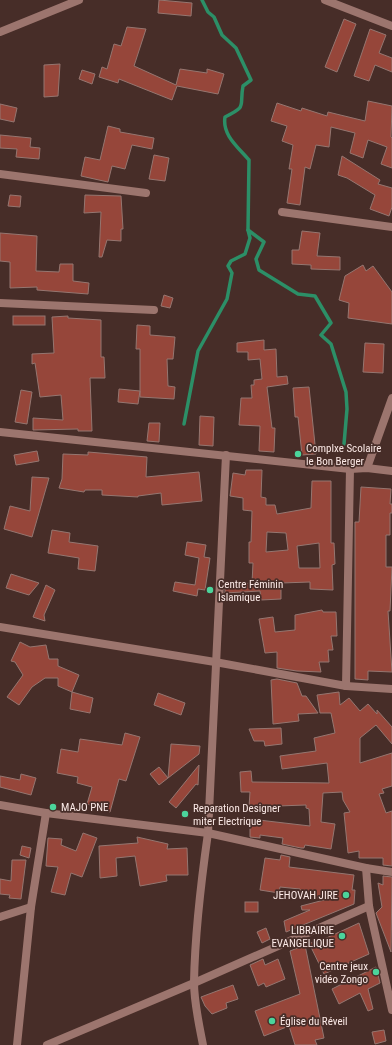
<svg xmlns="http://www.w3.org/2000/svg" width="392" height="1045" font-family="'Roboto Condensed',sans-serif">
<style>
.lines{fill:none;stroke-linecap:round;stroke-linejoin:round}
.stream{stroke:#2c8f67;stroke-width:3.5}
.building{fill:#96463a;stroke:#957670;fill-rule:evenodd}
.street{stroke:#9c756e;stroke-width:8}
.poi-dot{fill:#4bd49b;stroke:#472d28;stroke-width:1.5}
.labels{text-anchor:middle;stroke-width:3.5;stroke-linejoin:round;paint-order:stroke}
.poi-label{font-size:11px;fill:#fbe9e6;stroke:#472d28;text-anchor:start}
</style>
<rect width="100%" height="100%" fill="#472d28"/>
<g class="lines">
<g class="stream">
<path d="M248,230L264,242L256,259L259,270L298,294L315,296L331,323L321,335L331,344L346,392L347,409L344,444"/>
<path d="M184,424L198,351L227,299L232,273L228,266L231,261L245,254L250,238L248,230L249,160C238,147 222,135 225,117C248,106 239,107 243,86L251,80L236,48L222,35L214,17L208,12L202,0"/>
</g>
</g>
<g class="building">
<path d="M159,0L192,3L191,16L158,13Z"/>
<path d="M344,19L356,24L337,72L325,67Z"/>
<path d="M127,27L146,29L134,66L176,85L180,69L207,73V69L224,74L218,94L177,86L172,100L119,79L118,83L99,77L102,67L107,69L114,44L121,46Z"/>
<path d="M370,29L386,35L379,53L392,58V72L375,65L369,81L354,76Z"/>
<path d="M60,64L58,96L44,97V65Z"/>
<path d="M82,70L95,74L92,84L79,79Z"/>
<path d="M368,101L392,106L391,137L392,138V168L381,164L387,147L368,140L363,158L350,153L355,133L331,127L329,147L316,145L310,169L305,167L300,205L287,203L292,169H289L293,145L282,141L287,126L271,121L277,103L301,111L302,108L327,116L328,112L365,121Z"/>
<path d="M0,104L17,108L14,122L0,119Z"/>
<path d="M108,126L120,129V132L154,138L152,149L132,145L125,169L112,166L108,182L81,176L85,157L100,160Z"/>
<path d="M0,135L31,138L30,147L40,148L39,159L16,157L17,149L0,148Z"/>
<path d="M154,155L169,158L165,181L149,179Z"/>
<path d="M342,156L380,180L378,184L392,188V207L389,216L370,209L375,195L347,178L338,175Z"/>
<path d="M10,195L21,196L20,207L8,206Z"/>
<path d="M85,195L121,196L123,229H121V241L107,240L102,257H99L101,212L84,213Z"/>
<path d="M302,231L320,233L317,256L340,257V270L311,269V265L292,264V250H299Z"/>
<path d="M0,233L37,236L36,271L59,272L60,264H73V281L89,283L88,294L37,290V287L10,288V262L0,261Z"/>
<path d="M363,265L366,271L373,266L392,292V324L348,318L349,303L339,300L345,276Z"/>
<path d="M164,295L173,298L170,308L161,306Z"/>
<rect x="13" y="316" width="32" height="9"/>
<path d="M68,316V318L101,320V357H104L105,378H90L92,431H78V429L33,430V418L63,420L61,395L40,397L35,363L32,364V354L54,353L52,317Z"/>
<path d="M137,325L150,326V335L175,337L173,359H167L168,386L175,387L174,399L140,397V349H136Z"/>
<path d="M264,340V350L276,349L277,377L287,376L288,384L267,387L272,428H275L274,452L259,451L260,426L239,425L241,398H252L251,385H254V380L262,379L260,359L248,360V352H237V343Z"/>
<path d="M365,343L384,344L383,373L363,372Z"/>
<path d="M309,387L316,454L302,455L298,417H295L293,388Z"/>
<path d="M119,389L140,391L138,404L118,402Z"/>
<path d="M21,390L32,392L27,424L15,422Z"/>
<path d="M200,416L214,417L213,446L199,445Z"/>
<path d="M149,423H160L159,442L147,441Z"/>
<path d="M37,451L39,461L16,465L14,455Z"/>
<path d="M88,452L147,457L146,477L199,472L202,501L162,505L161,493L138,496V497L102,495V490H85L84,492L59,488L62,479L63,454L88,455Z"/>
<path d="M246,470H262L261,497L266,498V505H275L277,514L311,508L312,481H331V543H334L335,564L332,565L333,590L310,589V582L281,583V599L261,600L260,591L225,593V585L252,583L253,563H249V542H251L252,511L243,510V498L230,496L233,473L245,475ZM267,532L286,533L288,550L266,552ZM319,543L320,568H299L297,546Z"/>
<path d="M32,477L49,478L32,537L4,529L10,506L30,511Z"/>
<path d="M361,487L391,489L390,504H392V513H390V535H386V567H392L390,611H388L392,672L368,671V680L355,679V522H359Z"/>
<path d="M52,530L70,533L69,542L98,546L95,571L78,569L79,558L48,553Z"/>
<path d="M187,542L206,545L204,557L210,558L205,590L198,589L197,596L173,591L175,582L195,585L199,558L185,555Z"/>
<path d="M11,574L39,583L29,595L6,588Z"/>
<path d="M46,585L55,590L44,615L45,621L33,617Z"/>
<path d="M322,610L323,612H336L337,636H331L333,650H328L329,662H319L321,672L297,671L277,668V652L265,653L259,619L273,617L275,632L295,630V615Z"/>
<path d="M20,642L30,647L46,645L49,659H58V666L79,675L72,692L58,686V678H45L32,687L19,705L7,697L23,675L15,662L11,661Z"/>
<path d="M277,679L297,683L302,696H306L318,713L298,714L299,721L273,724L271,680Z"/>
<path d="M72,692L93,698L90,713L70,709Z"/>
<path d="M339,692L340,705L349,698L360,711L368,704L377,714V710L392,727V744L376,725L360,738V763L392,753V786L382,789L384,793L379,794L386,813L392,811V866L383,865V858H359V851L348,853L344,813L350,812L343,800L342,792L323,793L321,822L335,824L331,849L305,845L304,848H301L282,844L283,838L260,835V838L250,837V819L310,826L309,809L306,808V805L249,807L250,792H241L240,772L251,771L252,782L329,783L327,763L282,769L280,756L316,751L314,738L335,733L331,713H320L317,695Z"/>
<path d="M158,693L185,703L181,715L154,705Z"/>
<path d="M281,728L282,744L265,746L264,741H254L249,729Z"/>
<path d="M125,733L140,737L126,781L119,779L110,812L87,804L92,787L77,783L78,777L57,773L61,749L78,752L80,739L122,745Z"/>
<path d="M171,744L200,746L199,754L168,778Z"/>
<path d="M199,765L198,785L196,784L176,808L169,802Z"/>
<path d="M159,767L168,778L159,785L150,774Z"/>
<path d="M21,774L36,778L31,795L0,787V776L20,780Z"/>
<path d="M83,833L97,838L82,877L71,873L65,895L51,892L58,867L46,866L48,838L62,839L61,845L76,851Z"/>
<path d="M137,837L168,844L167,849L187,848L188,875H166L167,881L140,886L135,856L116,858L117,876L100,878L99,846L138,843Z"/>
<path d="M22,846L31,848L29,858L20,855Z"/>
<path d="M281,855L290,857L289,867L354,875L352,890H355L354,904L286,932L284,921L310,910H302L301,906L328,899L301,896L300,889L280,887L279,893L260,890L265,858L280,860Z"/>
<path d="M12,860H26L21,899L9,898L10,895L0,894V879L11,881Z"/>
<path d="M383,876L392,877L391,952L376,913L382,907L378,883L383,885Z"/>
<rect x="245" y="902" width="13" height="10"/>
<path d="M359,923L369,954L324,974L309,943L322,940Z"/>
<path d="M266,928L270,939L262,943L257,932Z"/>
<path d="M305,945L324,1038L315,1040L317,1045H295L289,1026L264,1036L255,1011L300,994L290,951Z"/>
<path d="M263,959L265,965L278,959L285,979L266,987L264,983L258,986L250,965Z"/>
<path d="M376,967L380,983L368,989L373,1009L368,1011L360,993L339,1004L332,989Z"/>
<path d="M233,985L238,999L226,1003L227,1008L212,1014L205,1006L201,997Z"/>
<path d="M384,1030L386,1041L375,1044L372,1032Z"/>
</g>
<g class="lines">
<g class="street">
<path d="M325,0L392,26"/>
<path d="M0,32L79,0"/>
<path d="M0,174L146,193"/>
<path d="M282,212L392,227"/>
<path d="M0,303L154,310"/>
<path d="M0,432L350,469L367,468L392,471"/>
<path d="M367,468L392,398"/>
<path d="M0,627L215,662L346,686L392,689"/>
<path d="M346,686L350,469"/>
<path d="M0,805L46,813L208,833L366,868L392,872"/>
<path d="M366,868L369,906L392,1010"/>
<path d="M0,917L31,907"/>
<path d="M17,1045L31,907L46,813"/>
<path d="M47,1045L194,983L369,906"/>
<path d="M203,1045C199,1024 194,1003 194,982C195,932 201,882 208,833L226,455"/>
</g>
</g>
<g class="poi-dot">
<circle cx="298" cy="454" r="4"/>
<circle cx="210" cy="590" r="4"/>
<circle cx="53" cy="807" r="4"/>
<circle cx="185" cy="814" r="4"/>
<circle cx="346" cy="895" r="4"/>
<circle cx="342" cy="936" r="4"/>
<circle cx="376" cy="972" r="4"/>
<circle cx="272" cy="1021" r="4"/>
</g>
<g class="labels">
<g class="poi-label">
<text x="306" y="452">Complxe Scolaire<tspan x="306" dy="13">le Bon Berger</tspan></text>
<text x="218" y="588">Centre Féminin<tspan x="218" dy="13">Islamique</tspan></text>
<text x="61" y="811">MAJO PNE</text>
<text x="193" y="812">Reparation Designer<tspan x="193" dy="13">miter Electrique</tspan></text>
<text x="338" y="899" text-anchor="end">JEHOVAH JIRE</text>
<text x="334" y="934" text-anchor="end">LIBRAIRIE<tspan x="334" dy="13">EVANGELIQUE</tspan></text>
<text x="368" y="970" text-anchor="end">Centre jeux<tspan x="368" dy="13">vidéo Zongo</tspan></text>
<text x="280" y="1025">Église du Réveil</text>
</g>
</g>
</svg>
